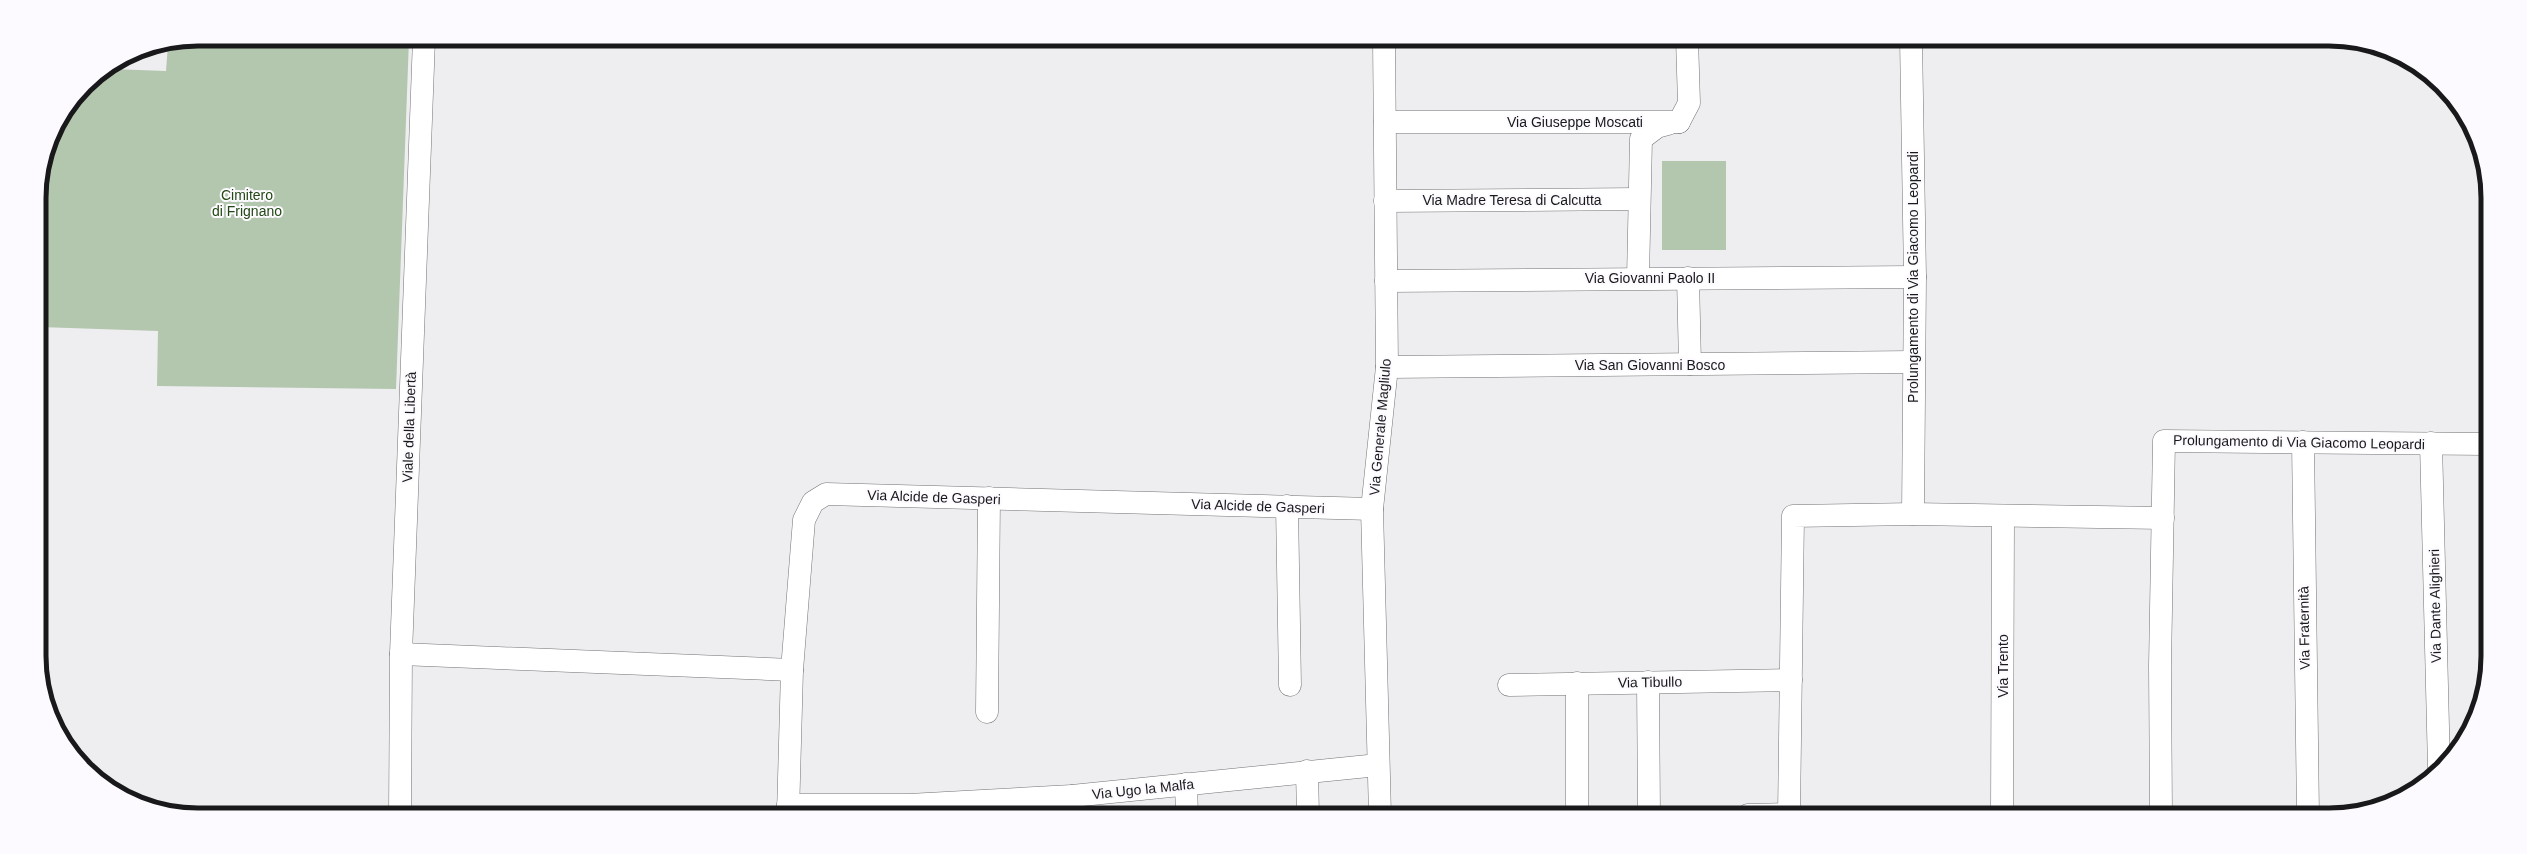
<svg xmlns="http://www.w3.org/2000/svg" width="2527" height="854" font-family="Helvetica,sans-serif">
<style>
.green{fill:#b3c6ae}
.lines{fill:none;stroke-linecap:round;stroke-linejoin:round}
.minor-casing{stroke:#737275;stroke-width:23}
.tertiary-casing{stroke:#737275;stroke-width:23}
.minor{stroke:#fff;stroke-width:22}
.tertiary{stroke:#fff;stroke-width:22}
.labels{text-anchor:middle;stroke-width:4;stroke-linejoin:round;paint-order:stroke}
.street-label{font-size:14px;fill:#19181a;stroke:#fcfafe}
.park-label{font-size:14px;fill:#224814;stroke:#fcfafe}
.rim{fill:none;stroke:#19181a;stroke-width:5}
</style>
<rect width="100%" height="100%" fill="#eeedf0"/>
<g class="green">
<path d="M198,39H409L396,389L157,386L158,331L40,327L39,188L51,137L86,86L110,69L166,71L168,45Z"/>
<rect x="1662" y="161" width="64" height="89"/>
</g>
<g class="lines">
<g class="minor-casing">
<g id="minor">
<path d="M1911,39L1915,277L1913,514"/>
<path d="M1385,122H1679"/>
<path d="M1679,122L1689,103L1687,39"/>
<path d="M1385,201L1639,199"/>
<path d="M1638,278L1641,139L1657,127L1668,124"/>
<path d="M1688,278L1690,364"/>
<path d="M1386,281L1915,277"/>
<path d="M1387,367L1913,362"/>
<path d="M2303,442L2308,815"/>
<path d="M2431,443L2439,768"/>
<path d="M1287,506L1290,685"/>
<path d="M401,654L792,670"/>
<path d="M1648,682L1649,815"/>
<path d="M1577,683V815"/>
<path d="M1509,685L1791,680"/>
<path d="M987,712L989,498"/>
<path d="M1307,771L1308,815"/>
<path d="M1186,784L1187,815"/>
<path d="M1072,796V815"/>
<path d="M788,805H909L1072,796L1378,765"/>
<path d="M788,815L792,670L804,520L813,502L826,494L1372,509"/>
<path d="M1380,815L1372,509L1387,367L1384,39"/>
<path d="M1748,815L1789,814"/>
<path d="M1789,815L1793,516L1913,514L2163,518"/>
<path d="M2002,815L2003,517"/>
<path d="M2161,815L2160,666L2164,441L2487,444"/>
</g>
</g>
<g class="tertiary-casing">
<path id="tertiary" d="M400,815L401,654L424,39"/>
</g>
<use href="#minor" class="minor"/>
<use href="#tertiary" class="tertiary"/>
</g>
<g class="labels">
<g class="street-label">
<text x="1575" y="127">Via Giuseppe Moscati</text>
<text x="1512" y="205">Via Madre Teresa di Calcutta</text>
<text transform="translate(1913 277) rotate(-90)" y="5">Prolungamento di Via Giacomo Leopardi</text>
<text x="1650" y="283">Via Giovanni Paolo II</text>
<text x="1650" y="370">Via San Giovanni Bosco</text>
<text transform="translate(409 427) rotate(-88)" y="5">Viale della Libertà</text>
<text transform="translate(1380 427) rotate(-85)" y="5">Via Generale Magliulo</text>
<text transform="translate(2299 442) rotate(1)" y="5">Prolungamento di Via Giacomo Leopardi</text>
<text transform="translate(934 497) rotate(2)" y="5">Via Alcide de Gasperi</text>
<text transform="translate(1258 506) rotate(2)" y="5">Via Alcide de Gasperi</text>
<text transform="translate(2435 606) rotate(-91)" y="5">Via Dante Alighieri</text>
<text transform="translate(2304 628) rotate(-91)" y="5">Via Fraternità</text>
<text transform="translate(2003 666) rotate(-90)" y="5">Via Trento</text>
<text transform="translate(1650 682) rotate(-1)" y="5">Via Tibullo</text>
<text transform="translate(1143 789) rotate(-6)" y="5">Via Ugo la Malfa</text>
</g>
<g class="park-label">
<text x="247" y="200">Cimitero<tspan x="247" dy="16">di Frignano</tspan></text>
</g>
</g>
<path d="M0 0H2527V854H0ZM198 46H2329A152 152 0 0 1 2481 198V656A152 152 0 0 1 2329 808H198A152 152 0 0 1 46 656V198A152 152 0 0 1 198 46Z" fill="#fcfafe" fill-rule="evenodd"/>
<path class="rim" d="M198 46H2329A152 152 0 0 1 2481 198V656A152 152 0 0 1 2329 808H198A152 152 0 0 1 46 656V198A152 152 0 0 1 198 46Z"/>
</svg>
